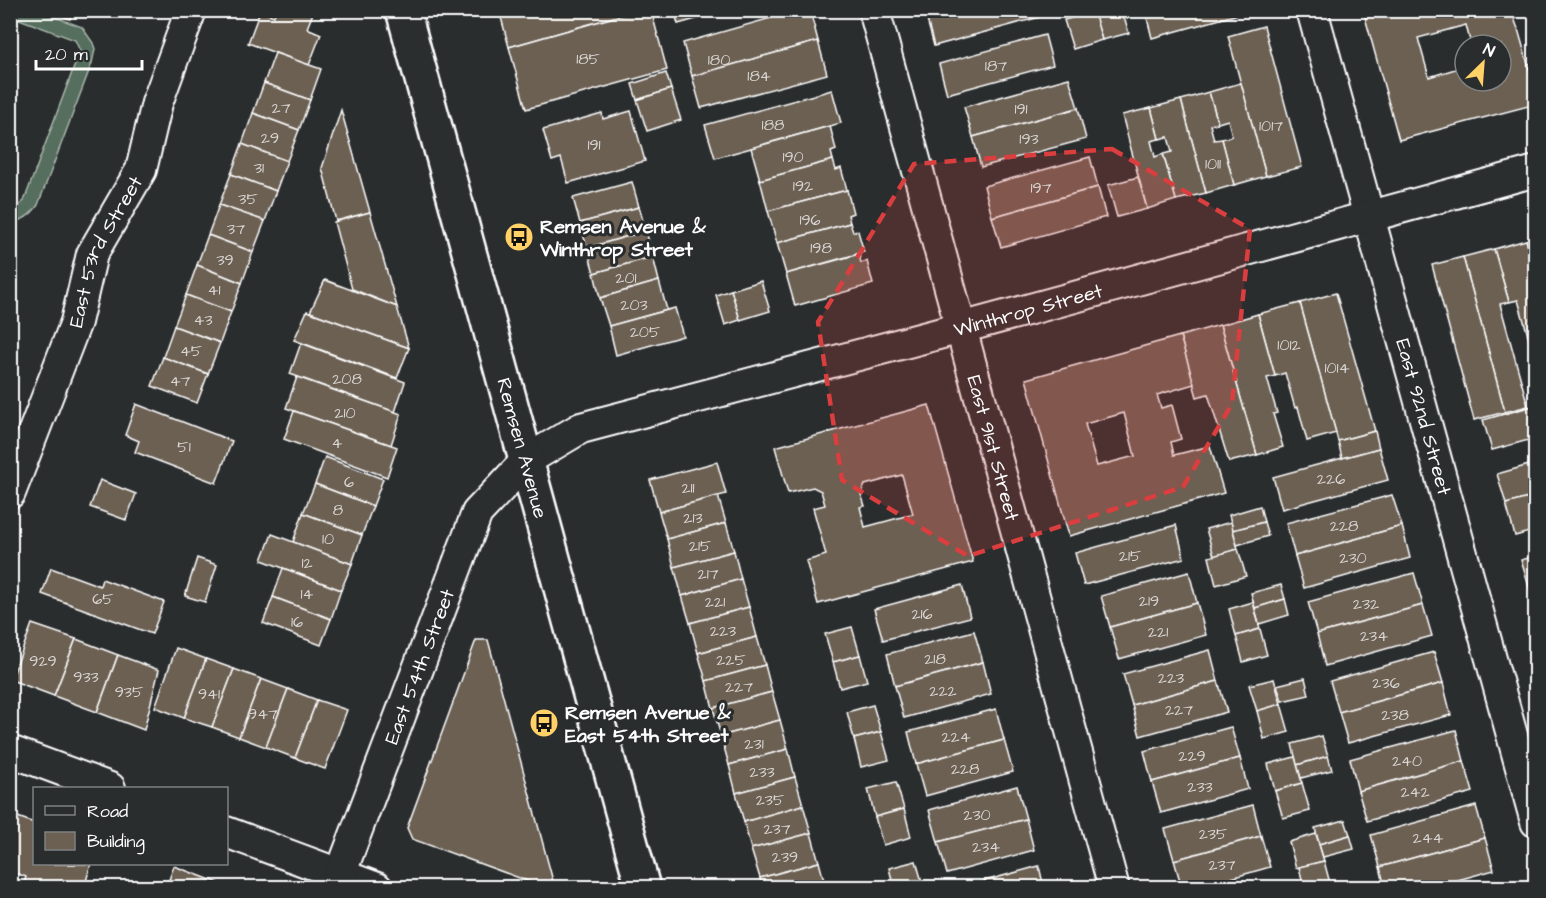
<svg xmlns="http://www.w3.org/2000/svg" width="1546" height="898" font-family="'Architects Daughter',sans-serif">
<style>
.green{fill:#556e5d;stroke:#aab6ae;stroke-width:1.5}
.building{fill:#6c6053;stroke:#fff;stroke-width:1.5;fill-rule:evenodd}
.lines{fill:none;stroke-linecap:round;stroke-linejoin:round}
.minor-casing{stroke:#fff;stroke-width:34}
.secondary-casing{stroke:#fff;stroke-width:38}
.minor{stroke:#2a2d2e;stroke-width:30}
.secondary{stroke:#2a2d2e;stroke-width:33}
.marked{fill:#da3e3e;fill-opacity:0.2;stroke:#da3e3e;stroke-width:4.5;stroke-dasharray:12 8;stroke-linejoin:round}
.labels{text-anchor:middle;stroke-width:6;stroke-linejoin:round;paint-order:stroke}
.number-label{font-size:16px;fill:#dad7d4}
.poi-label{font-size:20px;font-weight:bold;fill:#fff;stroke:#2a2d2e;text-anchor:start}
.street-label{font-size:20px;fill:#fff;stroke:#2a2d2e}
</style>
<rect width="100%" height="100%" fill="#2a2d2e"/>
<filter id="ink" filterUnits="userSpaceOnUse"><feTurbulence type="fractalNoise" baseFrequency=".0167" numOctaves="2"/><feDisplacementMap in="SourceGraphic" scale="12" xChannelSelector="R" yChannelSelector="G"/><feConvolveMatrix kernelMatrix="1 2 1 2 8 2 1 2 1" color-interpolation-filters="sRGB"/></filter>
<g filter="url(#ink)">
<path class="green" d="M11,10L39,11L82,27L93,43L95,49L92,63L38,205C31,215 23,222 11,221V206H18L24,201L80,51L75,40L11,16Z"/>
<g class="building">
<path d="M47,10H73L70,19Z"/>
<path d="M276,10H307L313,13L307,28L321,34L309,65L248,43L260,11L274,16Z"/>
<path d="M499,10H639L509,47Z"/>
<path d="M639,10H651L667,70L526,109L509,47Z"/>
<path d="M674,10H728L678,24Z"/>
<path d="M799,10H810L818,41L692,76L683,43Z"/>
<path d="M945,10H1038L1040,17L934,46L926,16Z"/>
<path d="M1106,10H1122L1129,33L1102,40L1094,14Z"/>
<path d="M1145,10H1253L1152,38Z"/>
<path d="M1363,10H1511L1518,29L1536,93V104L1399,140ZM1466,25L1471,45H1501V81H1465V66L1429,77L1418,38Z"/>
<path d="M1094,12L1102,40L1073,49L1064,20Z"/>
<path d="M1264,26L1302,167L1266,176L1228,36Z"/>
<path d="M1045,35L1053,65L947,94L939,64Z"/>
<path d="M818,41L827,74L701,108L692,76Z"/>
<path d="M275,53L321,69L310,100L264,83Z"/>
<path d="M1536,62V93L1528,64Z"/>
<path d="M666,73L671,89L637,100L632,84Z"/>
<path d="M1069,78L1078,108L973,137L964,107Z"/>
<path d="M264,83L310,100L299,130L253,113Z"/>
<path d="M1241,83L1266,176L1234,185L1222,139L1232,136L1228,120L1218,123L1209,92Z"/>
<path d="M671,89L681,120L647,131L637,100Z"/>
<path d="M832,90L841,123L715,158L705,125Z"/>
<path d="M1209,92L1218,123L1210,125L1214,140L1222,139L1234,185L1206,193L1181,100Z"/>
<path d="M1181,100L1206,193L1176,200L1163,154L1172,152L1168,137L1159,139L1151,108Z"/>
<path d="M1078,108L1086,139L981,167L973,137Z"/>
<path d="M1151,108L1159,139L1151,141L1155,157L1163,154L1176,200L1147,209L1122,115Z"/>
<path d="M341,110L370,212L336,221L322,168Z"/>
<path d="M631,111L645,161L568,183L561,158L552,161L543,130L602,113L603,119Z"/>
<path d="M253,113L299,130L287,161L242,144Z"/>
<path d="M830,126L836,150L831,152L833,160L760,180L751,148Z"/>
<path d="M242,144L287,161L276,191L231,174Z"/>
<path d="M1090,157L1098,187L992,217L984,186Z"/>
<path d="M833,160L836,170L841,168L847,190L768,211L760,180Z"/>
<path d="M231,174L276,191L265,221L219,205Z"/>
<path d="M1138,177L1147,209L1117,217L1108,185Z"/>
<path d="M632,182L639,207L580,223L573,198Z"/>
<path d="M1098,187L1106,217L1001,247L992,217Z"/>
<path d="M847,190L853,213L848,215L850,223L777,243L768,211Z"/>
<path d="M219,205L265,221L253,252L208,235Z"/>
<path d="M639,207L646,231L587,248L580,223Z"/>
<path d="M370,212L397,307L352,289L334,222Z"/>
<path d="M850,223L853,232L858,231L864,252L786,274L777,243Z"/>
<path d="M646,231L653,257L594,273L587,248Z"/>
<path d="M208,235L253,252L242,283L197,265Z"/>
<path d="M1536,237V276L1526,240Z"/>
<path d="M1526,240L1536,276V364L1518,300L1509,302L1494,249Z"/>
<path d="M1494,249L1509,302L1500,304L1528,406L1505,412L1463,257Z"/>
<path d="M859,254L861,263L867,261L873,284L795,306L786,274Z"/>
<path d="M653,257L659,281L600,298L594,273Z"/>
<path d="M1463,257L1505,412L1474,420L1432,265Z"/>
<path d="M197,265L242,283L231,312L186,295Z"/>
<path d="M325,280L397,307L409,348L310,312Z"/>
<path d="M659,281L667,310L609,326L600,298Z"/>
<path d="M761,281L770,311L740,320L731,290Z"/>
<path d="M731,290L740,320L725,325L716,295Z"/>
<path d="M1336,293L1375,431L1338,441L1300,303Z"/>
<path d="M186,295L231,312L220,343L174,326Z"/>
<path d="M1300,303L1336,433L1307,441L1298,407L1295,408L1285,373L1275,376L1258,314Z"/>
<path d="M675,308L683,336L616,355L609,326Z"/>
<path d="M307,311L409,348L397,378L294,340Z"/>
<path d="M1258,314L1275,376L1267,378L1277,413L1273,414L1283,447L1257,455L1220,325Z"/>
<path d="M1220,325L1257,455L1229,462L1208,394L1197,397L1180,336Z"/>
<path d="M174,326L220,343L208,374L163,357Z"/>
<path d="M1180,336L1194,384L1157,395L1161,408L1172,405L1181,439L1171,442L1174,455L1210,446L1224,493L1069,536L1026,379ZM1124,413L1135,456L1097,466L1085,424Z"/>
<path d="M301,343L405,382L395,412L290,374Z"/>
<path d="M163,357L208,374L197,403L152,386Z"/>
<path d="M297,377L401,414L391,445L286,408Z"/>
<path d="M136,404L232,441L216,483L135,452L139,441L125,435Z"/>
<path d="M929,405L973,562L818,604L806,561L826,555L813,508L825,505L821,491L813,487L788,493L775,447ZM902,475L913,514L865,527L860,507L865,506L861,494L865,485Z"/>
<path d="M1536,405V438L1492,450L1483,420Z"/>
<path d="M294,411L397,447L387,477L284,439Z"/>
<path d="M1375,431L1379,448L1342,458L1338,441Z"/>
<path d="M1379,448L1388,480L1282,509L1273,477Z"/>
<path d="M325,457L383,479L373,506L315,484Z"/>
<path d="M717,462L726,494L659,512L650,480Z"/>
<path d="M1536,463V496L1506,504L1497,474Z"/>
<path d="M100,480L136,494L126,520L90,507Z"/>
<path d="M315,484L373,506L362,535L303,513Z"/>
<path d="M1392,495L1402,526L1295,556L1286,523Z"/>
<path d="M718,496L726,523L667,539L659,512Z"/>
<path d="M1536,496V530L1515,536L1506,504Z"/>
<path d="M1260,506L1264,522L1233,530L1229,515Z"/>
<path d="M303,513L362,535L352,564L293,542Z"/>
<path d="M1231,522L1238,549L1214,556L1206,529Z"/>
<path d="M1264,522L1268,536L1237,545L1233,530Z"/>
<path d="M726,523L734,551L674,567L667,539Z"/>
<path d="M1176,525L1184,558L1084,585L1075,553Z"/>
<path d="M1402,526L1410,558L1304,588L1295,556Z"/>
<path d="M272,534L352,564L341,590L262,560Z"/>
<path d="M1238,549L1246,576L1216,585L1209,557Z"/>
<path d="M734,551L741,579L682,596L674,567Z"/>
<path d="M1536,556V588L1530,590L1521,560Z"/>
<path d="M197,558L217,565L205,602L185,596Z"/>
<path d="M51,568L100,586L102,579L164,602L152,634L42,594Z"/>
<path d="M283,568L341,590L331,619L273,597Z"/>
<path d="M1189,572L1197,603L1110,627L1101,596Z"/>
<path d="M1414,573L1423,605L1317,634L1308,602Z"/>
<path d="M741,579L749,607L690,623L682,596Z"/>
<path d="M962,585L970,617L883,640L874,609Z"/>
<path d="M1281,585L1285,599L1255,608L1251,593Z"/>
<path d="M1536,588V611L1530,590Z"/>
<path d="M273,597L331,619L321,645L263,623Z"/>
<path d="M1285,599L1289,615L1259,624L1255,608Z"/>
<path d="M1253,602L1260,629L1236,636L1229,609Z"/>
<path d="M1197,603L1206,635L1119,659L1110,627Z"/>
<path d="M1423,605L1432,636L1325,666L1317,634Z"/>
<path d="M749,607L757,637L698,653L690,623Z"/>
<path d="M32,624L76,639L54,696L11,680Z"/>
<path d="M852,627L860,655L833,662L825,634Z"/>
<path d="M1260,629L1267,655L1243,662L1236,636Z"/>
<path d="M974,631L983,662L895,686L887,654Z"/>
<path d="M757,637L765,665L706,681L698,653Z"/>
<path d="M76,639L118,655L97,712L54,696Z"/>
<path d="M476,640H488L553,881L547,888L412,839L407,828Z"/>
<path d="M176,648L206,659L184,718L155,707Z"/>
<path d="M1210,650L1218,681L1132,705L1123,674Z"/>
<path d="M1434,652L1443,683L1339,712L1330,681Z"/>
<path d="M118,655L159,670L144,730L97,712Z"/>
<path d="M860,655L867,681L840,688L833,662Z"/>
<path d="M206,659L234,669L212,727L184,718Z"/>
<path d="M983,662L991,694L904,718L895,686Z"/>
<path d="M765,665L772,692L713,708L706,681Z"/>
<path d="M234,669L261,679L239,737L212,727Z"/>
<path d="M1305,678L1309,695L1282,701L1277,685Z"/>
<path d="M261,679L288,689L266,747L239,737Z"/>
<path d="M1274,679L1281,704L1257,711L1249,685Z"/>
<path d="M1218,681L1227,712L1140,736L1132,705Z"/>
<path d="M1443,683L1451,715L1348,743L1339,712Z"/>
<path d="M288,689L317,700L295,758L266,747Z"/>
<path d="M772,692L780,720L721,736L713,708Z"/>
<path d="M317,700L347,710L325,769L295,758Z"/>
<path d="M1281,704L1289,732L1264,739L1257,711Z"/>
<path d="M873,705L881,732L854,739L847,712Z"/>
<path d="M996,709L1004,740L916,764L908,732Z"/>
<path d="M780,720L788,749L729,765L721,736Z"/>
<path d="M1231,727L1240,758L1152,782L1144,751Z"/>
<path d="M1456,730L1464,761L1358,791L1350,759Z"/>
<path d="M881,732L889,760L861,767L854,739Z"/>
<path d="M1322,736L1328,756L1297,765L1292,744Z"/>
<path d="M1004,740L1013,772L925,796L916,764Z"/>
<path d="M788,749L795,777L736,793L729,765Z"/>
<path d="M1328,756L1332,770L1301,778L1297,765Z"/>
<path d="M1295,757L1302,783L1275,791L1268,764Z"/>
<path d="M1240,758L1248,789L1161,813L1152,782Z"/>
<path d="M1464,761L1473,792L1367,821L1358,791Z"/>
<path d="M795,777L803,805L744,822L736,793Z"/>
<path d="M896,782L904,809L875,817L868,789Z"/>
<path d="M1302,783L1310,811L1283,818L1275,791Z"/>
<path d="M1017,786L1026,819L938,842L929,810Z"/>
<path d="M803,805L811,833L751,849L744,822Z"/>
<path d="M1253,805L1261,836L1174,860L1165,829Z"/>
<path d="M1476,806L1485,838L1380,867L1371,835Z"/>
<path d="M904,809L911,837L883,845L875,817Z"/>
<path d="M10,814L34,823V864H91L84,888H22L26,877L10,871Z"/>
<path d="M1026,819L1034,850L947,874L938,842Z"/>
<path d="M1345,820L1350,835L1319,844L1315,828Z"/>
<path d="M811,833L819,862L760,878L751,849Z"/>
<path d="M1316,834L1324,861L1296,868L1289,842Z"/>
<path d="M1350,835L1354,849L1323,857L1319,844Z"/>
<path d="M1261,836L1270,867L1196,888H1182L1174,860Z"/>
<path d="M1485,838L1494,870L1429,888H1385L1380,867Z"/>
<path d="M916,861L923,885L916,888H894L889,868Z"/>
<path d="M1324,861L1331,887L1304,888L1299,867Z"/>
<path d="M819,862L826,888H762L760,878Z"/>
<path d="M174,866L232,888H166Z"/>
<path d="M1039,866L1044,888H959Z"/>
</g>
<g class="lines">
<g class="minor-casing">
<g id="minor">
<path id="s1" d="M874,10L1114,888"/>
<path id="s2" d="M1312,10L1536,822"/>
<path id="s3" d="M10,493L76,322L92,254L141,170L157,103L191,10"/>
<path d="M10,751L110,788"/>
<path d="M226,832L377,888"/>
<path id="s4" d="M335,888L477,513L527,460L581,428L961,328L1536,171"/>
</g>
</g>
<g class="secondary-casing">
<g id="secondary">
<path id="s5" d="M403,10L643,888"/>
</g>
</g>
<use href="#minor" class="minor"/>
<use href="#secondary" class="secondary"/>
</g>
</g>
<path class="marked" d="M1112,149L1250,229L1232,404L1183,487L968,556L842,480L818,322L914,164Z"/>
<defs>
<g id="bus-disc" transform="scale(1.5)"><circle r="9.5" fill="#ffd166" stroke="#2a2d2e"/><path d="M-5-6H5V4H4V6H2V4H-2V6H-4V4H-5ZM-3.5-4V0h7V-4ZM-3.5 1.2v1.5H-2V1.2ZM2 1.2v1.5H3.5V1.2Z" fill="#111"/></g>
</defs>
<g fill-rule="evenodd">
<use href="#bus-disc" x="519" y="237"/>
<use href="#bus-disc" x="544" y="723"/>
</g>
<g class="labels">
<g class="number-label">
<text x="588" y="64">185</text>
<text x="719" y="65">180</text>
<text x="996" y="71">187</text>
<text x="759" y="81">184</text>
<text x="281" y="113">27</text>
<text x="1021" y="114">191</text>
<text x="773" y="130">188</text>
<text x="1271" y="131">1017</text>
<text x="270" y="143">29</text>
<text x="1029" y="144">193</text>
<text x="594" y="150">191</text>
<text x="793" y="162">190</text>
<text x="1213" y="169">1011</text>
<text x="259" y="173">31</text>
<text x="803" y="191">192</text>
<text x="1041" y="193">197</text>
<text x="248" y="204">35</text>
<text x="810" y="225">196</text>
<text x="236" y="234">37</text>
<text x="821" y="253">198</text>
<text x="225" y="265">39</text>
<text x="626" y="283">201</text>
<text x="214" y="295">41</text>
<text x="634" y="310">203</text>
<text x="203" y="325">43</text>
<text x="645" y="337">205</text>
<text x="1289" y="350">1012</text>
<text x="191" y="356">45</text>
<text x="1337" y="373">1014</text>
<text x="347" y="384">208</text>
<text x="180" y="386">47</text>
<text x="345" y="418">210</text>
<text x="337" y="448">4</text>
<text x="184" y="452">51</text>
<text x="1331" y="484">226</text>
<text x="349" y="487">6</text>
<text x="688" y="493">211</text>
<text x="338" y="515">8</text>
<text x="693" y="523">213</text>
<text x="1344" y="531">228</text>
<text x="328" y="544">10</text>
<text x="700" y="551">215</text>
<text x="1130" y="561">215</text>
<text x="1353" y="563">230</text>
<text x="307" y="568">12</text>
<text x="708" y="579">217</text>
<text x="307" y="599">14</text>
<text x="103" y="604">65</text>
<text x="1149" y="606">219</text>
<text x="715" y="607">221</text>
<text x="1366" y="609">232</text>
<text x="922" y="619">216</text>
<text x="297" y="627">16</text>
<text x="723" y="636">223</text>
<text x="1158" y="637">221</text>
<text x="1374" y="641">234</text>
<text x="935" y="664">218</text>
<text x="731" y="665">225</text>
<text x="43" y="666">929</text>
<text x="86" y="682">933</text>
<text x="1171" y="683">223</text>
<text x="1386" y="688">236</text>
<text x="739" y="692">227</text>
<text x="943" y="696">222</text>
<text x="129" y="697">935</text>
<text x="209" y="699">941</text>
<text x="1179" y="715">227</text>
<text x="263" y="719">947</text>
<text x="1395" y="720">238</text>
<text x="956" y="742">224</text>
<text x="754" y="749">231</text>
<text x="1192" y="761">229</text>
<text x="1407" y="766">240</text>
<text x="965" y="774">228</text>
<text x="762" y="777">233</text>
<text x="1200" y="792">233</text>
<text x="1415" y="797">242</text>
<text x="770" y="805">235</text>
<text x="977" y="820">230</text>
<text x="777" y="834">237</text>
<text x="1213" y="839">235</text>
<text x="1428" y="843">244</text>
<text x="986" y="852">234</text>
<text x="785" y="862">239</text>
<text x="1222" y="870">237</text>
</g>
<g class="poi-label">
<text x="540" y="233">Remsen Avenue &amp;<tspan x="540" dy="23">Winthrop Street</tspan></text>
<text x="565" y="719">Remsen Avenue &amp;<tspan x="565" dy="23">East 54th Street</tspan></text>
</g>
<g class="street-label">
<text dy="7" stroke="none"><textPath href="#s3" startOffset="260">East 53rd Street</textPath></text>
<text dy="7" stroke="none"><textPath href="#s4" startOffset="999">Winthrop Street</textPath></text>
<text dy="7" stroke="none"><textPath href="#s2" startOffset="422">East 92nd Street</textPath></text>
<text dy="7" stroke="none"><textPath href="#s5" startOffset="454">Remsen Avenue</textPath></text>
<text dy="7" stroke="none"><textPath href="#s1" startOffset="454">East 91st Street</textPath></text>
<text dy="7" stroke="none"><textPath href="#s4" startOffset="237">East 54th Street</textPath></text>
</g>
</g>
<rect width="1546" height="898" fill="none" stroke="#2a2d2e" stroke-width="36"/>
<rect x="18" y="18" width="1510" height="862" fill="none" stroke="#fff" stroke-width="2" filter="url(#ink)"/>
<rect x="33" y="787" width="195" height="78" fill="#2a2d2e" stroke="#7f8182" stroke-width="1.5"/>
<rect x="45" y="806" width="30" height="9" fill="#2a2d2e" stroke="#7f8182" stroke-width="1.5"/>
<text x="87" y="817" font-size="18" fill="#ffffff">Road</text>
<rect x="45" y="832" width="30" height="18" fill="#6c6053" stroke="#7f8182" stroke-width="1.5"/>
<text x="87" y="847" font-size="18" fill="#ffffff">Building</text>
<g transform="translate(1483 63) rotate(25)"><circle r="28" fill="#2a2d2e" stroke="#7f8182" stroke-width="1.5"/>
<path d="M0-4.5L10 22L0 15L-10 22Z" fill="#ffd166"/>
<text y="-9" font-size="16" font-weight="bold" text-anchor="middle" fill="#ffffff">N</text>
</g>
<path d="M36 60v9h106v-9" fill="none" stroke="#ffffff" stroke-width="3"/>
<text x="45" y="60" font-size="18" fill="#ffffff" stroke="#2a2d2e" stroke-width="4.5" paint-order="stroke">20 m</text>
</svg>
